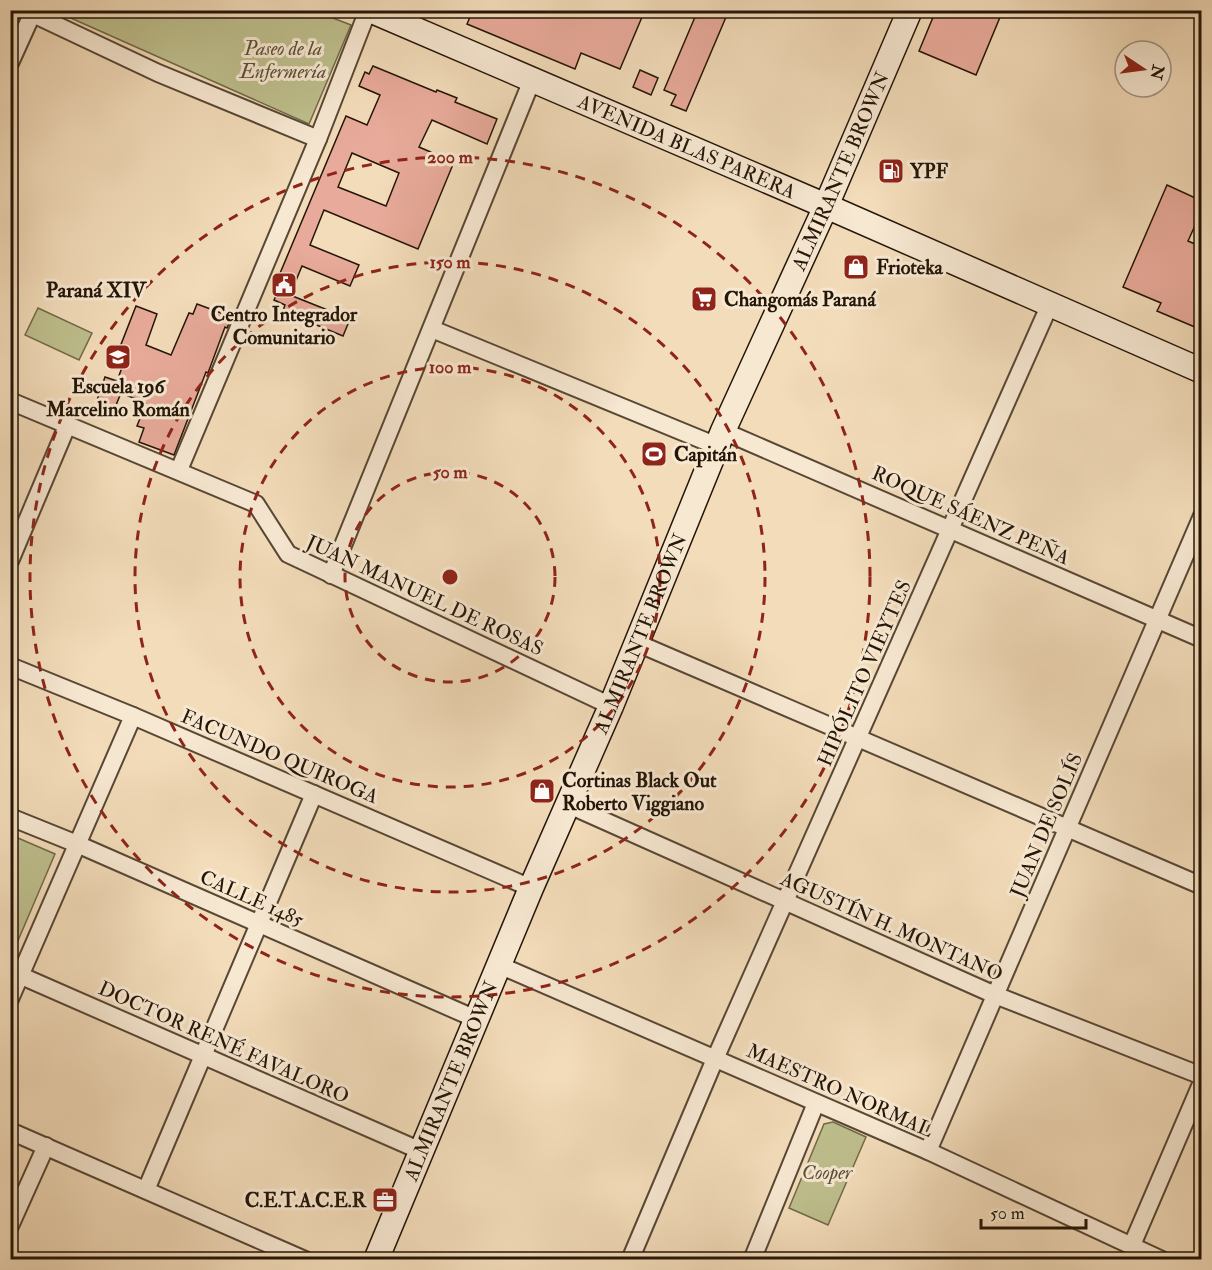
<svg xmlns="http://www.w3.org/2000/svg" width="1212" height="1270" font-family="'IM FELL Double Pica',serif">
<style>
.green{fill:#bebf8d;stroke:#716a4a;stroke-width:1.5}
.building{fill:#e8aa9a;stroke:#241507;stroke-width:1.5;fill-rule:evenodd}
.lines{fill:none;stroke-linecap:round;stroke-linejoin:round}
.minor-casing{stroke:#584734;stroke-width:20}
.secondary-casing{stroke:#241507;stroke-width:27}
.minor{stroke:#f7e8d2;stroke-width:16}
.secondary{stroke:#f7e8d2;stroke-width:24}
.ring{fill:none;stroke:#8f2418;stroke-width:3;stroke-dasharray:10 8}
.labels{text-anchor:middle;stroke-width:6;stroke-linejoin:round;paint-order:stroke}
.park-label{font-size:20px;font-style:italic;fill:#5a5036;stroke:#f7e8d2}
.street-label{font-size:20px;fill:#241507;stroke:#f7e8d2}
.poi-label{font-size:20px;font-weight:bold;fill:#241507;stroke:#f7e8d2;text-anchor:start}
.neighbourhood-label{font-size:21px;font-weight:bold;fill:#241507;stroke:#f7e8d2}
.centre{fill:#8f2418;stroke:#f7e8d2;stroke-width:3}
.ring-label{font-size:18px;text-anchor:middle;font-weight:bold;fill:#8f2418;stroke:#f7e8d2;stroke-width:6;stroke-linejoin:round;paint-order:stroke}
</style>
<rect width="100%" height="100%" fill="#f3dcba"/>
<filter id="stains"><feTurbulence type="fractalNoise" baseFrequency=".00333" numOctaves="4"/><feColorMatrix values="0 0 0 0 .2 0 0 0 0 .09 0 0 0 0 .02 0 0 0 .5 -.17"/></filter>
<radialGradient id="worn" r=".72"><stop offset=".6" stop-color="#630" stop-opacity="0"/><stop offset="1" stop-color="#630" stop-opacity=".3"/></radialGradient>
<g class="green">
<path d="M55,11H315L351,25L309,124Z"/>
<path d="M38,308L92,333L79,360L25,335Z"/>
<path d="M11,835L55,854L11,957H10Z"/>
<path d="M833,1122L866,1137L828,1225L789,1208L824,1124Z"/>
</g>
<g class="building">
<path d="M473,10H645L620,69L581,53L575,69L467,24Z"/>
<path d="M698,10H729L686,111L671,105L676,95L664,90Z"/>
<path d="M936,10H1003L976,75L919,51Z"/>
<path d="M373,66L436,92L437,90L457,98L455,102L497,119L487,144L432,120L419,147L454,162L418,249L324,210L310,245L359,265L350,286L302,266L290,295L350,319L343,336L283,311L285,305L274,300L278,291L273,290L346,116L367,125L380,95L359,86L365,72L369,74ZM352,153L399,173L386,206L338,187Z"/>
<path d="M640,70L658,78L651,95L633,87Z"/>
<path d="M1167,185L1202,201V210L1188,241L1202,247V330L1157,311L1161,303L1123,287Z"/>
<path d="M197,304L232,317L227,328L225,327L208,373L206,372L174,455L139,442L144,428L137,426L146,403L121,393L114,410L96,403L105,377L117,381L128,351L120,347L136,306L157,314L146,345L171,355L189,313L193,314Z"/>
</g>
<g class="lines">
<g class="minor-casing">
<g id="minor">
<path d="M33,14L158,73L318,139"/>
<path d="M10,63L34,10"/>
<path d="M432,329L717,446"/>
<path d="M10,401L256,504L288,554L611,706"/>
<path d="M723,431L1202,639"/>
<path d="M179,470L318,139L368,10"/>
<path d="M10,561L67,426"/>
<path d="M331,575L532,80"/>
<path d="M637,643L1202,886"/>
<path d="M10,666L133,716L531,888"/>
<path d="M569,805L995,995L1202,1076"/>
<path d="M10,817L77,844L476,1019"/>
<path d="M499,965L928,1151L1162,1260"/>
<path d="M10,971L421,1151"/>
<path d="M10,999L133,716"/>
<path d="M10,1131L305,1260"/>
<path d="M928,1151L1202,516"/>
<path d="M146,1190L314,794"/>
<path d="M10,1226L46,1146"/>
<path d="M1132,1245L1202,1082"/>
<path d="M630,1260L715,1059L1050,304"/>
<path d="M752,1260L816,1103"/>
</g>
</g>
<g class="secondary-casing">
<g id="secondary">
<path id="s1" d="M370,10L826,206L1202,371"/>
<path id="s2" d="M376,1260L531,888L611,706L723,431L826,206L910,10"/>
</g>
</g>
<use href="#minor" class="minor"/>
<use href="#secondary" class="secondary"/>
</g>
<g class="ring">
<circle cx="450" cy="577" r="105"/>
<circle cx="450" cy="577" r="210"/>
<circle cx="450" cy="577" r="315"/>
<circle cx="450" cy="577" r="420"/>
</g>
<defs>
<g id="fuel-square" transform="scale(1.35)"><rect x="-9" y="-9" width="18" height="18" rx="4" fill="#8f2418" stroke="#f7e8d2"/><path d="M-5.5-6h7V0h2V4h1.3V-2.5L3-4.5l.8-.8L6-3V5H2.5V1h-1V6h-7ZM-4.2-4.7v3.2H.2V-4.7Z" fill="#fff"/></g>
<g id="shop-square" transform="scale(1.35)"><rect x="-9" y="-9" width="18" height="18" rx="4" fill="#8f2418" stroke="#f7e8d2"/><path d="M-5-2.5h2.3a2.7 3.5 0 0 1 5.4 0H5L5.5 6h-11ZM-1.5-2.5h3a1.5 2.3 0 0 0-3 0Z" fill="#fff"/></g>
<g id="civic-square" transform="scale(1.35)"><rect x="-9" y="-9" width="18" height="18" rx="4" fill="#8f2418" stroke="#f7e8d2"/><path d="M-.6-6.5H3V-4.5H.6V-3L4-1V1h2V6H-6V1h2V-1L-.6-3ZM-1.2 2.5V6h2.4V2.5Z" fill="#fff"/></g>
<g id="supermarket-square" transform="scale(1.35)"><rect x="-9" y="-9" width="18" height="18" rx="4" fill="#8f2418" stroke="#f7e8d2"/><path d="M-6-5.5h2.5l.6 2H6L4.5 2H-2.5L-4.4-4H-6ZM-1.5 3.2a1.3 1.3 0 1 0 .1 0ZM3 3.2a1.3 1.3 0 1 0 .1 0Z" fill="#fff"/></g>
<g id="school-square" transform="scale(1.35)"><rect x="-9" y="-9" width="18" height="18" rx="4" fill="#8f2418" stroke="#f7e8d2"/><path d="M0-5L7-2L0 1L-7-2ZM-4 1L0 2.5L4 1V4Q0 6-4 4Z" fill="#fff"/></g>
<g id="stadium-square" transform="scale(1.35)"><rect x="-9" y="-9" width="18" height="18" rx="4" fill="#8f2418" stroke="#f7e8d2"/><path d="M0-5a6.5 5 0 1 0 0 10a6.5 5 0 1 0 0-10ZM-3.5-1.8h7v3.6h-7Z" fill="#fff"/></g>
<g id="office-square" transform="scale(1.35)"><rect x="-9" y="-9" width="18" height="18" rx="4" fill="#8f2418" stroke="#f7e8d2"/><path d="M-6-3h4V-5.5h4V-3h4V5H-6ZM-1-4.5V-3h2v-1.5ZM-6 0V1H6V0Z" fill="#fff"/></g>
</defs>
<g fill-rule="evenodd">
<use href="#fuel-square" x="891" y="171"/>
<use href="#shop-square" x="856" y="267"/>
<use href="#civic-square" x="284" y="285"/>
<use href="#supermarket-square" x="704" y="299"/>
<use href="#school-square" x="118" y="357"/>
<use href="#stadium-square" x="654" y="454"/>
<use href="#shop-square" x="542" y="791"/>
<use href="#office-square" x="385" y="1200"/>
</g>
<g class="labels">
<g class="park-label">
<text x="283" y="55">Paseo de la<tspan x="283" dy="23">Enfermería</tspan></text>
<text x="827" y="1179">Cooper</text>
</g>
<g class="street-label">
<text dy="7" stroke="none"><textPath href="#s1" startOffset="345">AVENIDA BLAS PARERA</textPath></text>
<text dy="7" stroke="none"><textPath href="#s2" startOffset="1184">ALMIRANTE BROWN</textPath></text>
<text transform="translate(971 515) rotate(24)" y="7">ROQUE SÁENZ PEÑA</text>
<text transform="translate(425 595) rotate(25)" y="7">JUAN MANUEL DE ROSAS</text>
<text dy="7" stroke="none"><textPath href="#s2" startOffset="680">ALMIRANTE BROWN</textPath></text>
<text transform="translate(864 673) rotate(-66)" y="7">HIPÓLITO VIEYTES</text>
<text transform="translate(280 756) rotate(23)" y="7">FACUNDO QUIROGA</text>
<text transform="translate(1046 825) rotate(-67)" y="7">JUAN DE SOLÍS</text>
<text transform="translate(252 898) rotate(24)" y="7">CALLE 1485</text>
<text transform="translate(892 926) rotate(24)" y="7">AGUSTÍN H. MONTANO</text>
<text transform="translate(224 1042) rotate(24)" y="7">DOCTOR RENÉ FAVALORO</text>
<text dy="7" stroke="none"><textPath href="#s2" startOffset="194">ALMIRANTE BROWN</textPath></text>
<text transform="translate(840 1090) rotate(24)" y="7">MAESTRO NORMAL</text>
</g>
<g class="poi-label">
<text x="910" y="178">YPF</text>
<text x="876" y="274">Frioteka</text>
<text x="724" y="306">Changomás Paraná</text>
<text x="284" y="321" text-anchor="middle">Centro Integrador<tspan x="284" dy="23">Comunitario</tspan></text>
<text x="118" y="393" text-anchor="middle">Escuela 196<tspan x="118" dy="23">Marcelino Román</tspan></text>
<text x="674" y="461">Capitán</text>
<text x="562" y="787">Cortinas Black Out<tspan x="562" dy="23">Roberto Viggiano</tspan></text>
<text x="366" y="1207" text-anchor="end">C.E.T.A.C.E.R</text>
</g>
<g class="neighbourhood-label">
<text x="96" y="297">Paraná XIV</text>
</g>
</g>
<circle cx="450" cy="577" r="9" class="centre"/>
<g class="ring-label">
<text x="450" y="163">200 m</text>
<text x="450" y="268">150 m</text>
<text x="450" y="373">100 m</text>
<text x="450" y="478">50 m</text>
</g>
<rect width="1212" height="1270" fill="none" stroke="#f3dcba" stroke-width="36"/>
<rect x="12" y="12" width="1188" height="1246" fill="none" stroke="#241507" stroke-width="3"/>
<rect x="18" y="18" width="1176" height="1234" fill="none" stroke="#241507" stroke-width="1.5"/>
<g transform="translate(1143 69) rotate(103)"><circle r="28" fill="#f7e8d2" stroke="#a39481" stroke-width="1.5"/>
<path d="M0-4.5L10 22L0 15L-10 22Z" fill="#8f2418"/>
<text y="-9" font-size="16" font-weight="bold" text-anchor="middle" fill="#241507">N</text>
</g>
<path d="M981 1219v9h105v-9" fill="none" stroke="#241507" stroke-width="3"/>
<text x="990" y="1219" font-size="18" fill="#241507" stroke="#f7e8d2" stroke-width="4.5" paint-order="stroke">50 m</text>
<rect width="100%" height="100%" filter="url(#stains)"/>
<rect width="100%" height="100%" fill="url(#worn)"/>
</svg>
